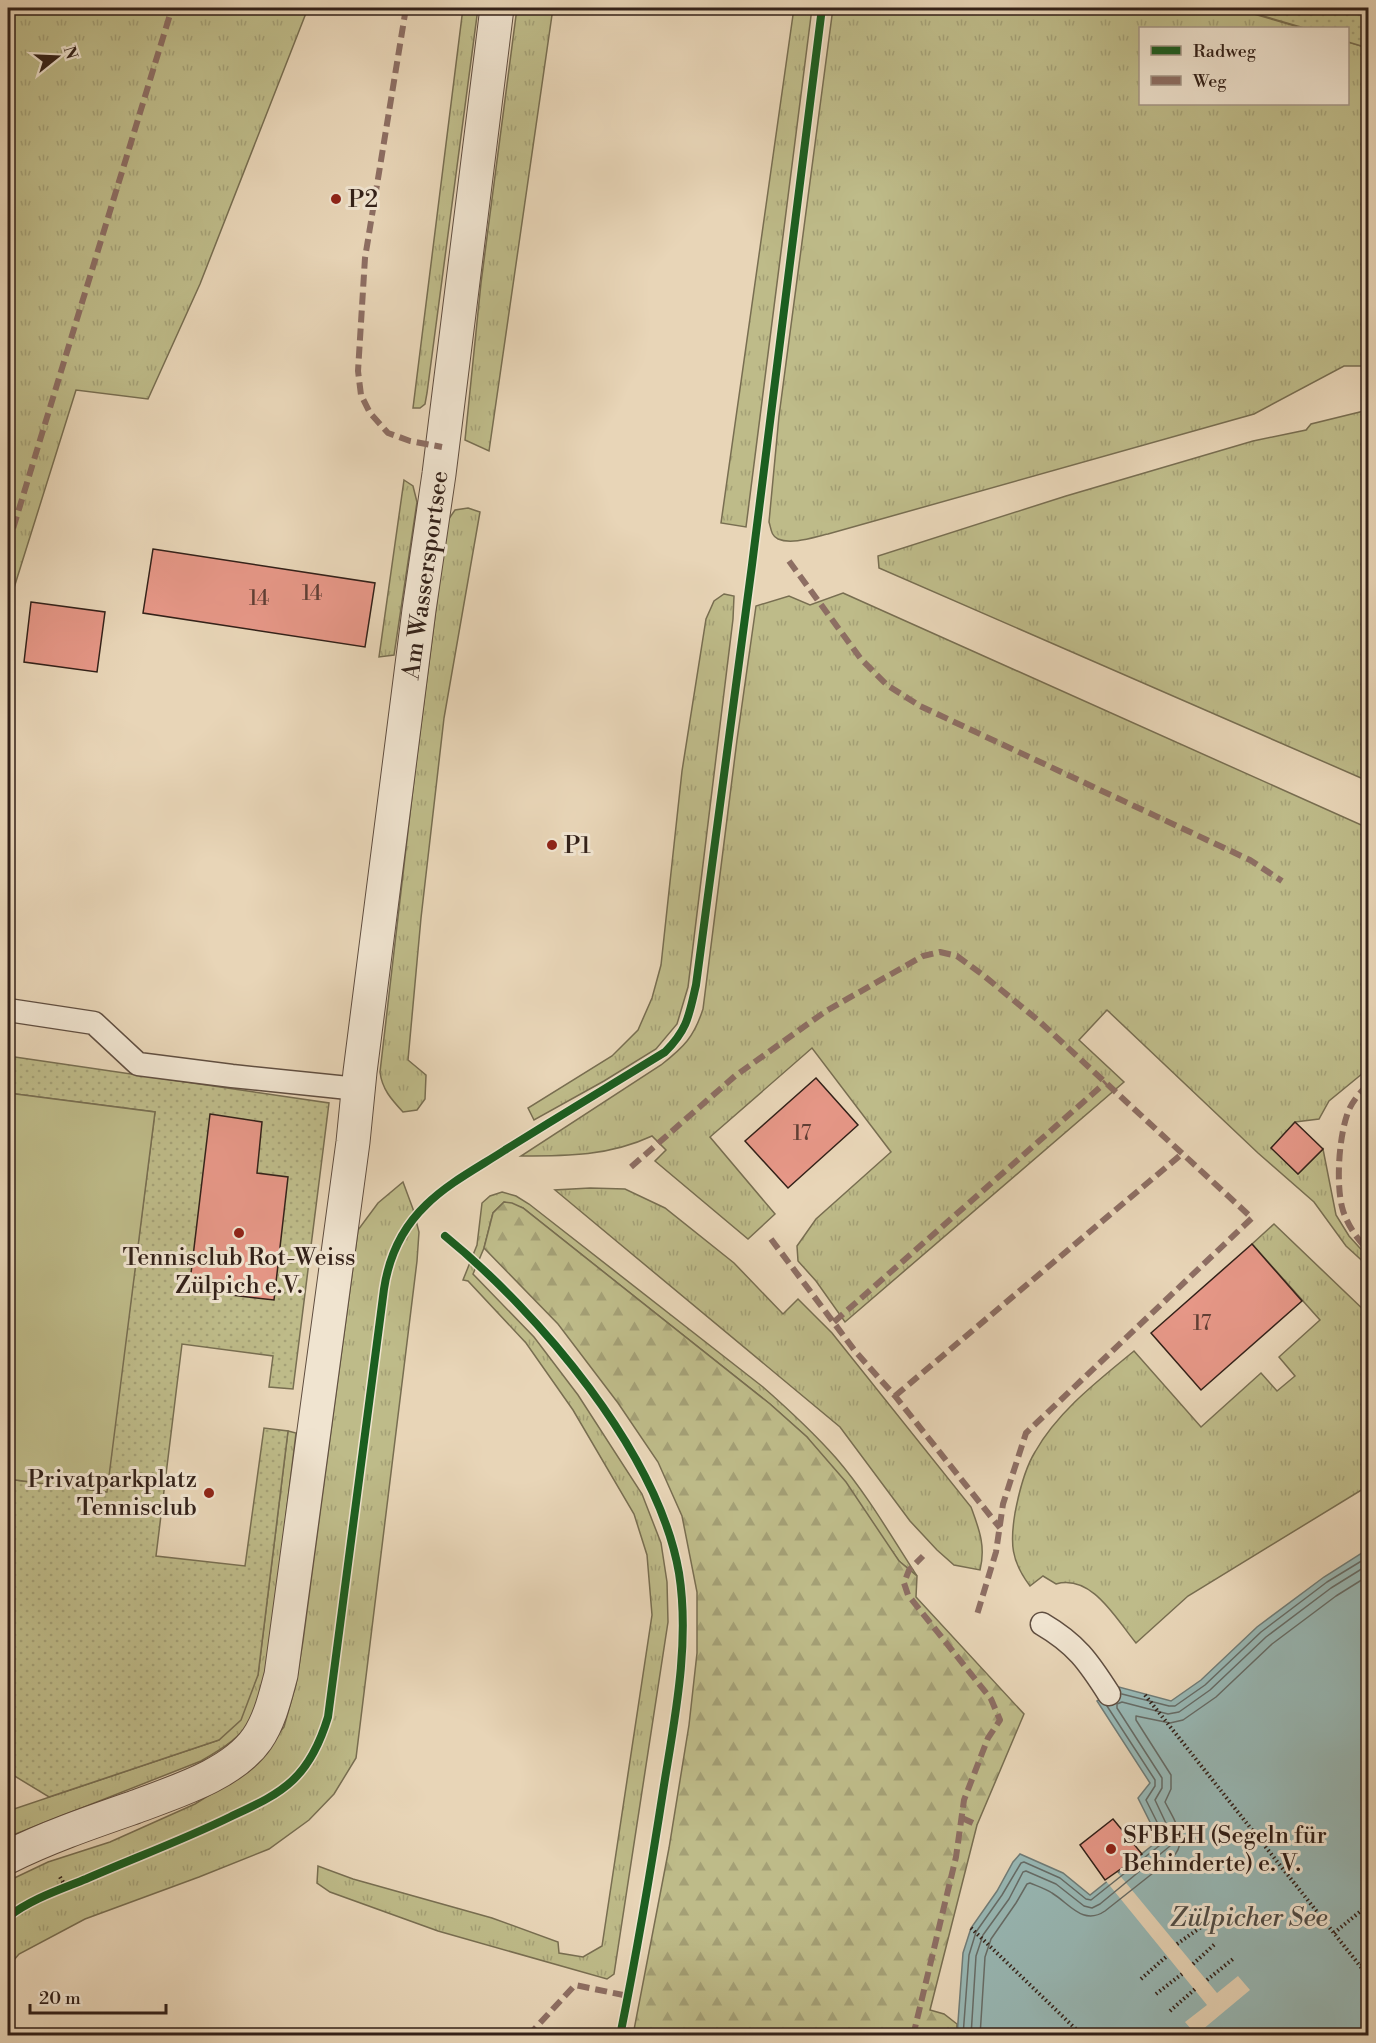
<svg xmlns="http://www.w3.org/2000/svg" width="1376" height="2043" font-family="'Libre Bodoni',serif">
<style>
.grass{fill:url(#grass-tufts);stroke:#786e51;stroke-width:1.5}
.forest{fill:url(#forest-firs);stroke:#786e51;stroke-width:1.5}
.park{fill:url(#park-dots);stroke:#786e51;stroke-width:1.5}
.pitch{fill:#bebb89;stroke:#786e51;stroke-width:1.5}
.water{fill:#98b8b5;stroke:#707c77;stroke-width:1.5}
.pier{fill:#e8d5b7}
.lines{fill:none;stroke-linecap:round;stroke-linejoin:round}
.shore{stroke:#666c67;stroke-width:1.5}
.building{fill:#e69787;stroke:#332119;stroke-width:1.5}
.service-casing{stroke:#604e40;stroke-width:25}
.minor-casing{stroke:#604e40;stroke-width:35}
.path{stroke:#332119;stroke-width:4;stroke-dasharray:1.5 3;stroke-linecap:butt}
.service{stroke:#f0e4d0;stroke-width:22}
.minor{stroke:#f0e4d0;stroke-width:33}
.quiet{stroke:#8d6e63;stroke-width:6;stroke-dasharray:12 6;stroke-linecap:butt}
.cycleway-casing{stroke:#f0e4d0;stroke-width:11}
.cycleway{stroke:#1b5e20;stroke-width:8}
.poi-dot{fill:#8f2418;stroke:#f0e4d0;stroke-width:2}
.labels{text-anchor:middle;stroke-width:6;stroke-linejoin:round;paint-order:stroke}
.number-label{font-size:21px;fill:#603e34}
.poi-label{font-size:24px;fill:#332119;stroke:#f0e4d0;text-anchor:start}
.street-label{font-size:24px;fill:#332119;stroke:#f0e4d0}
.water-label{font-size:26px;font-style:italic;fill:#514e48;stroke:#f0e4d0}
</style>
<defs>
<pattern id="grass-tufts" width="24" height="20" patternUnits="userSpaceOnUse" patternTransform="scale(1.5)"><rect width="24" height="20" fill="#bebb89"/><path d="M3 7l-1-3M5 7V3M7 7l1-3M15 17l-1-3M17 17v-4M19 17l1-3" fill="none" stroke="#a4a076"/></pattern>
<pattern id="forest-firs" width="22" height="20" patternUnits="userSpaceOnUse" patternTransform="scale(1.5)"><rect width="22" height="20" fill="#bebb89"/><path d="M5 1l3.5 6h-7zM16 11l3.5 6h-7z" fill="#a4a076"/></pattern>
<pattern id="park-dots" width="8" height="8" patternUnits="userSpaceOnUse" patternTransform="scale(1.5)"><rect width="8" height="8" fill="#bebb89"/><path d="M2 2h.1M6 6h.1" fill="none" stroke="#a4a076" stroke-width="1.8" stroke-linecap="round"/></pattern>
</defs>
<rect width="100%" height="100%" fill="#e8d5b7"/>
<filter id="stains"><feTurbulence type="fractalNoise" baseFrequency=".00333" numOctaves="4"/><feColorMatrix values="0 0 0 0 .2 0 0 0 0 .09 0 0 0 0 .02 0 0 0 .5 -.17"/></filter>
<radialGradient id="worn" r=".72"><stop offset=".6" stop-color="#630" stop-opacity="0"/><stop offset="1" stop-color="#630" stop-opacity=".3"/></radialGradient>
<g class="grass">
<path d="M8,8H308L200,284L148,399L76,390L8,607Z"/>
<path d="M463,8H478L427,393L425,404L420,408H413Z"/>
<path d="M517,8H553L489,451L465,440L481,283Z"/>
<path d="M794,8H812L746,527L721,523Z"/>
<path d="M833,8H1233L1302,28H1140V104H1348V42L1368,48V366H1344L1254,414L828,534C814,537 792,545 778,539C771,536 771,528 769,522L779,416Z"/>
<path d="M1368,410V781L879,568L878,556L1066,496L1253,441L1306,430L1311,424Z"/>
<path d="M404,480L413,486L417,502L394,655L379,657Z"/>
<path d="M468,508L480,512L444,718L421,918L408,1060L426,1075L425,1099L417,1110L403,1112C391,1099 382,1089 380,1072L415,771L445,538L448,520L455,510Z"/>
<path d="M843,593L1368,828V1069L1329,1101L1319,1119L1295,1122L1272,1148L1298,1174L1323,1149L1336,1215L1349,1236L1368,1257V1266L1346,1246L1314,1202L1258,1153L1107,1010L1079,1040L1124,1082L845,1322L816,1281L798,1261L797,1246L816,1219L891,1152L812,1048L710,1137L775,1214L748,1239L655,1161L666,1150L652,1136C609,1156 568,1156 521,1156L661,1065C684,1047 694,1037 703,1009L737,740L756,606L789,596L810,605Z"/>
<path d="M724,594L734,596L733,619L688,987L677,1024L656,1049L604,1081L534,1120L528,1108L612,1056L638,1030L652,998L661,965L682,771L706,619L714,601Z"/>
<path d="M403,1182L413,1209L419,1232L417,1261L356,1758L334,1794L309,1820L269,1849L199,1877L85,1919L19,1954L8,1967V1881L48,1862L110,1842L195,1804L232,1781L256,1762L284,1727L296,1684L303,1641L358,1230L378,1203Z"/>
<path d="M590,1188L625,1189L665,1208L734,1263L783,1314L798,1299L832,1333L971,1507C979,1529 986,1546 980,1570L954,1565L937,1550L910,1521L840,1427L555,1190Z"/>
<path d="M502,1192L516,1196L529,1204L763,1387C788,1409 813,1432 836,1458C867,1494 891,1536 917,1576L899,1561L807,1437L770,1404L523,1208L504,1202L493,1213L484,1248L473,1274L534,1337L578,1395L642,1494L661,1543L667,1582L668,1622L614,1974L607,1979L438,1931L330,1892L317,1883L318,1866L353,1879L492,1918L558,1942L559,1953L583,1957L602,1946L652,1615L647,1555L634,1514L573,1410L526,1343L468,1281L463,1280L477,1245L482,1203L490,1196Z"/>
<path d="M1274,1224L1368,1314V1486L1188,1596L1136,1643C1116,1619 1092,1574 1056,1584L1043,1576L1030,1586C1011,1561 1010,1543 1015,1513C1019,1492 1024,1470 1035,1452C1058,1411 1099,1380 1134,1351L1201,1427L1261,1373L1277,1391L1295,1376L1279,1357L1320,1320L1252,1244Z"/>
<path d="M288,1431L296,1433L266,1681C262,1692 260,1704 255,1713C244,1736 222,1749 201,1761L8,1837V1811L219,1740L258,1675Z"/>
</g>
<path class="forest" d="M504,1202L512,1203L523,1208L770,1404L807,1437L846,1482L899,1561L917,1576L916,1597L1024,1714L977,1825L930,2010L944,2014L957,2024V2035H633L669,1848L689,1725L697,1653V1592L682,1516L658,1462L618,1403L558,1324L484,1248L493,1213Z"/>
<g class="park">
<path d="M1236,8H1368V48L1348,42V28H1304Z"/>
<path d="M8,1056L329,1103L293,1389L269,1387L273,1356L182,1344L156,1556L245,1566L264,1428L288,1431L258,1675L241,1720L219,1740L49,1797L8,1772V1479L106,1492L155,1112L8,1093Z"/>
</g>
<path class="pitch" d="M8,1093L155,1112L107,1492L8,1479Z"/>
<path class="water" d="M1368,1549V2035L957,2036L963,1953L971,1928L997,1891L1013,1862L1020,1854L1063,1873L1090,1895L1159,1840L1138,1798L1150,1783L1097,1701L1119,1687L1171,1701L1201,1680L1257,1627L1324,1577Z"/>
<path class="pier" d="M1117,1872L1217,1993L1238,1976L1250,1990L1196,2035L1185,2022L1207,2005L1106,1881Z"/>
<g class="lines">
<g class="shore">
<path d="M1122,1694L1169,1706H1175L1205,1685L1261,1632L1327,1582L1368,1557"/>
<path d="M963,2036L969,1955L976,1932L1002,1895L1021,1863L1024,1862L1060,1878L1086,1899L1091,1900L1164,1842V1836L1146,1800L1155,1786V1780L1107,1706"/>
<path d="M971,2036L976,1956L983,1935L1009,1899L1023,1872L1026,1871L1056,1884L1084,1906L1092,1908L1100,1904L1170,1846L1171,1834L1155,1800L1162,1788V1778L1117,1708V1704L1122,1702L1168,1714L1179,1712L1210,1690L1266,1637L1331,1588L1368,1565"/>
<path d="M980,2036L985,1957L991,1939L1016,1903L1027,1884L1030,1883C1037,1886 1046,1889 1052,1893C1070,1904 1083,1926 1105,1911L1172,1858C1190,1840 1174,1820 1165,1802L1171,1789V1775L1136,1720V1716L1170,1723L1183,1720L1216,1697L1272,1644L1336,1596L1368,1576"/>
</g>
</g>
<g class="building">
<path d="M153,549L375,583L365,647L143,613Z"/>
<path d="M31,602L105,612L97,672L24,662Z"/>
<path d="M816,1078L858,1125L788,1188L745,1141Z"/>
<path d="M210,1114L262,1122L257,1173L288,1177L274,1300L189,1290Z"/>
<path d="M1295,1122L1323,1149L1298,1174L1271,1148Z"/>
<path d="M1252,1244L1302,1301L1201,1390L1151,1333Z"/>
<path d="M1113,1819L1142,1854L1105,1880L1080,1845Z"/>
</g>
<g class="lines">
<g class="service-casing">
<g id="service">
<path d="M8,1010L94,1023L138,1064L232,1076L358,1089"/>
<path d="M1042,1624C1076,1644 1088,1661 1109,1694"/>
</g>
</g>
<g class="minor-casing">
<path id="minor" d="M8,1857C48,1837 92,1822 135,1807C174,1792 232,1775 257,1739C270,1720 275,1697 281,1675L353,1142L360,1072L419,610L439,474L497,8"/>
</g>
<g class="path">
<path d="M1145,1695L1368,1976"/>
<path d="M60,1877L66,1887"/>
<path d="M971,1928L1083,2036"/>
<path d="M1334,1933L1368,1905"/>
<path d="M1177,1944L1204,1925"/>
<path d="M1193,1964L1215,1944"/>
<path d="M1361,1966L1368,1959"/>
<path d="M1141,1979L1167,1956"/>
<path d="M1207,1980L1233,1959"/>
<path d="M1156,1994L1182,1974"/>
<path d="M1170,2011L1195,1989"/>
<path d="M1362,2026L1368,2021"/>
</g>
<use href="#service" class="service"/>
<use href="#minor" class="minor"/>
<g class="quiet">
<path d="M406,8L365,258L358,371L361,395L370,413L388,433L410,441L442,447"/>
<path d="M8,545L172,8"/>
<path d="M789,561L861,659L887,685L920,706L1250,860L1282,881"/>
<path d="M1368,1085C1360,1092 1350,1104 1347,1115C1339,1139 1336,1182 1342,1207C1346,1223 1357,1239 1368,1250"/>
<path d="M631,1167L735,1076L826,1011L923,956L940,952L957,956L983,975L1039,1021L1252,1218L1026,1433L1003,1504L996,1552L976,1618"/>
<path d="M771,1239L855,1351L895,1396L1000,1528"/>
<path d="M834,1322L1106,1082"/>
<path d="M895,1396L1183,1153"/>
<path d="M962,1818L977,1825"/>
<path d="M528,2036L575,1985L628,1996"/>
<path d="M913,2036L956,1857L964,1800L988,1738L1000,1720L991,1699L908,1595L904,1583L909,1570L923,1556"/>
</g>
<g class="cycleway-casing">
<g id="cycleway">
<path d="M445,1236C538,1312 658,1452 679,1573C690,1643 675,1717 664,1785C651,1869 637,1952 620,2036"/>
<path d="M8,1917C31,1899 59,1890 86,1879C134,1858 183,1840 230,1817C251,1807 275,1797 293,1780C311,1763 321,1740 328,1717L384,1289C389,1256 402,1228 426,1205C448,1183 479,1167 505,1150C558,1117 611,1085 665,1052C688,1029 689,1015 696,985L752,565L822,8"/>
</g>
</g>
<use href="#cycleway" class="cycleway"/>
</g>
<g class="poi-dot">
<circle cx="336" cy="199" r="6"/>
<circle cx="552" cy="845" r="6"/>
<circle cx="239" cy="1233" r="6"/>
<circle cx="209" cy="1493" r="6"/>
<circle cx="1111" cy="1849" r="6"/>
</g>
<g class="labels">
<g class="number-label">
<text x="312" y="600">14</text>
<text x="259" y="605">14</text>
<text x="802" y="1140">17</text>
<text x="1202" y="1330">17</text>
</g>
<g class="poi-label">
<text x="348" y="207">P2</text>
<text x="564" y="853">P1</text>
<text x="239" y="1265" text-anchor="middle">Tennisclub Rot-Weiss<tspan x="239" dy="28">Zülpich e.V.</tspan></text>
<text x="197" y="1487" text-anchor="end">Privatparkplatz<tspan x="197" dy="28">Tennisclub</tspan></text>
<text x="1123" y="1843">SFBEH (Segeln für<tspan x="1123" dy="28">Behinderte) e. V.</tspan></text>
</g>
<g class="street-label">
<text transform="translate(425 575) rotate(-82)" y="8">Am Wassersportsee</text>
</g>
<g class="water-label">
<text x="1249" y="1926">Zülpicher See</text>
</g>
</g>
<rect width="1376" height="2043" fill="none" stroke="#e8d5b7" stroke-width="30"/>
<rect x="9" y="9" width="1358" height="2025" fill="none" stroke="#332119" stroke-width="3"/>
<rect x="15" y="15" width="1346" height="2013" fill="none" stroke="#332119" stroke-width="1.5"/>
<rect x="1139" y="27" width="210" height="78" fill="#f0e4d0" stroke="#a49687" stroke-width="1.5"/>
<rect x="1151" y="46" width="30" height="9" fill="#1b5e20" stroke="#a49687" stroke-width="1.5"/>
<text x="1193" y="57" font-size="18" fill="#332119">Radweg</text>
<rect x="1151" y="76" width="30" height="9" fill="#8d6e63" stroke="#a49687" stroke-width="1.5"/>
<text x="1193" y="87" font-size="18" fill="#332119">Weg</text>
<g transform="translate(57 57) rotate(72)" stroke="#f0e4d0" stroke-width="4.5" paint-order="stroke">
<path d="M0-4.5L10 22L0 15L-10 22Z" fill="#332119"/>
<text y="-9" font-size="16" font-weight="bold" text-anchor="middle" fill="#332119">N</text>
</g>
<path d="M30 2004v9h136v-9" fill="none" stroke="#332119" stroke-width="3"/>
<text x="39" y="2004" font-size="18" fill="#332119" stroke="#f0e4d0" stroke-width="4.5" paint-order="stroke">20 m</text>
<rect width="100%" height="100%" filter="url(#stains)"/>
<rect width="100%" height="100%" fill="url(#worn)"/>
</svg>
